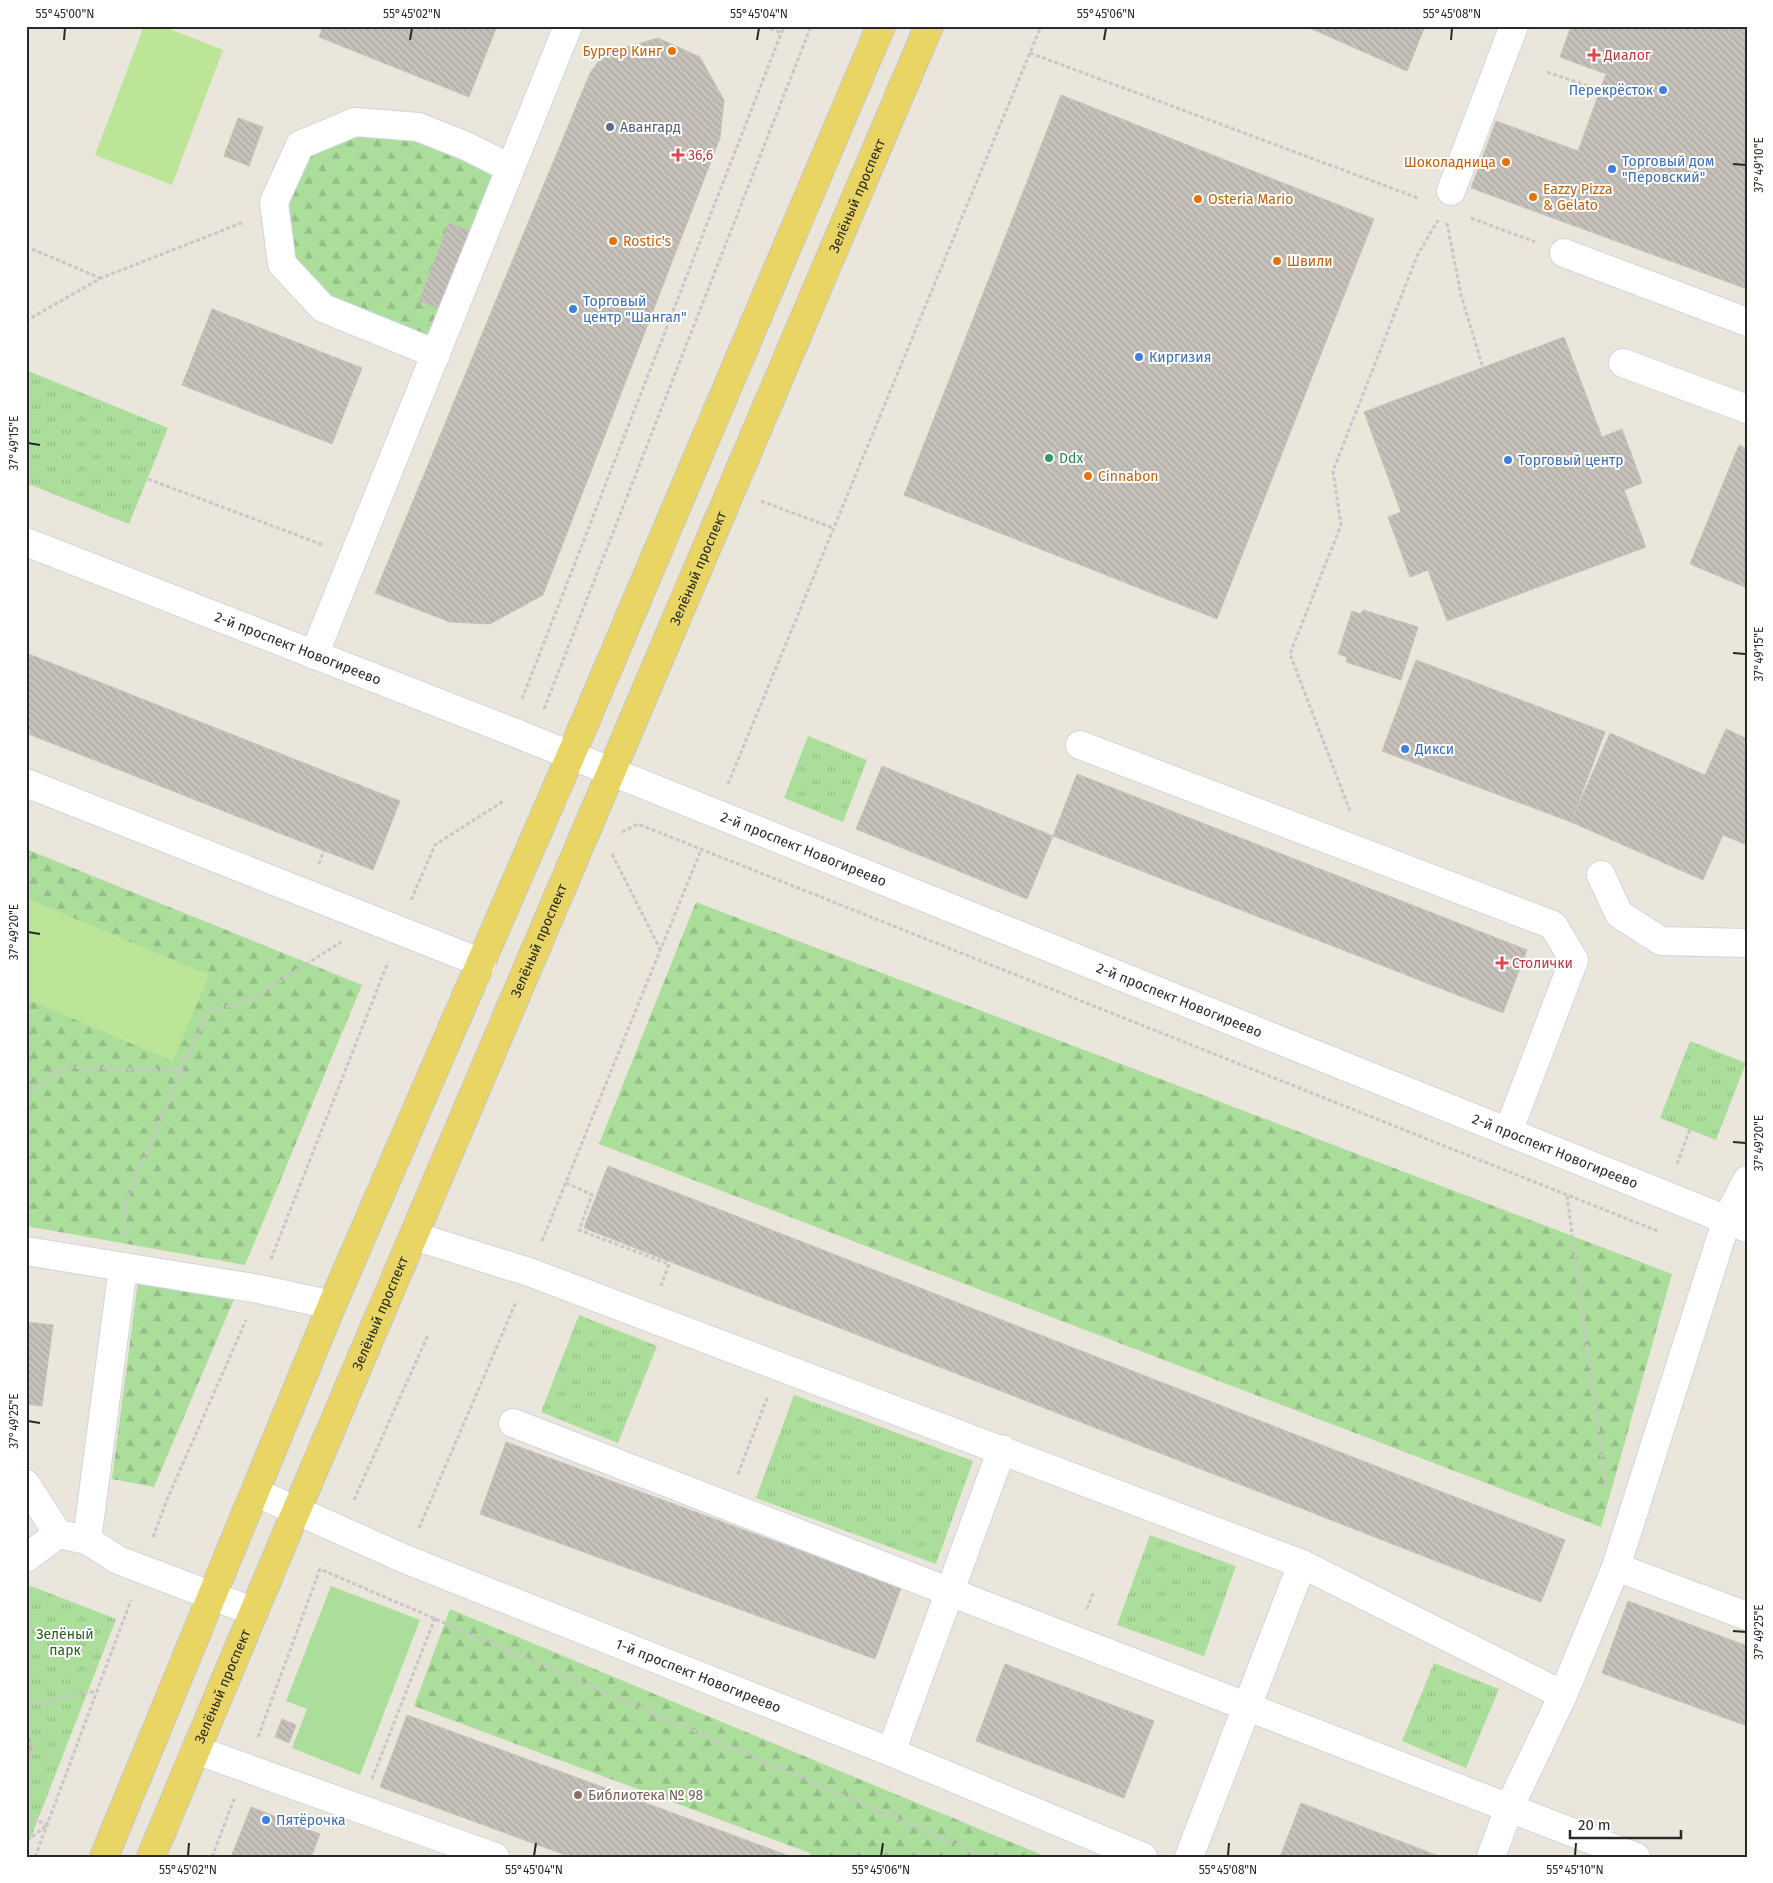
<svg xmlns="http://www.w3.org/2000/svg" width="1773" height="1883" font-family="'Fira Sans',sans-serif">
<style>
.grass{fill:#acde9b}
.forest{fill:url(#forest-firs)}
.park{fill:url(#park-tufts)}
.pitch{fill:#bde598}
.building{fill:url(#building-back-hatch);stroke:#c6c2b6}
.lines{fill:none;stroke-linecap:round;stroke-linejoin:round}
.minor-casing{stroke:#d1d3e1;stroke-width:30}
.major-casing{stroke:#c7c7c7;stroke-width:30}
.path{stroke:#c7c7c7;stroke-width:3;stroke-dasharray:4 2.5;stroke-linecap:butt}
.minor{stroke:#fff;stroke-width:28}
.major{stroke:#e8d564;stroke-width:28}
.ticks{fill:none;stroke:#292929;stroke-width:2}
.food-dot{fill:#e8710a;stroke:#fff;stroke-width:2}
.health-dot{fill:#e0444e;stroke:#fff;stroke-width:2}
.shop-dot{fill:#3f7fe0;stroke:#fff;stroke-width:2}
.service-dot{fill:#5c6f8a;stroke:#fff;stroke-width:2}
.leisure-dot{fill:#2e9e5b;stroke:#fff;stroke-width:2}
.education-dot{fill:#8d6e63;stroke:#fff;stroke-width:2}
.labels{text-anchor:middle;stroke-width:4;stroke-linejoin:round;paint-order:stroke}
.food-label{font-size:14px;fill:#c56008;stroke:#fff;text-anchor:start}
.health-label{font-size:14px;fill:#be3a42;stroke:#fff;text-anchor:start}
.shop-label{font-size:14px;fill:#366cbe;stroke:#fff;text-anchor:start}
.service-label{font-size:14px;fill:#4e5e75;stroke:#fff;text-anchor:start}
.street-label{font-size:14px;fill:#292929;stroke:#fff}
.leisure-label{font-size:14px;fill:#27864d;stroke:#fff;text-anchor:start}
.park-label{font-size:14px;fill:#26621e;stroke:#fff}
.education-label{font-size:14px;fill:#785e54;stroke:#fff;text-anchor:start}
.neatline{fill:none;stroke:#292929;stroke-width:2}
.ticks-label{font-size:12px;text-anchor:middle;fill:#292929}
</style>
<defs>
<pattern id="forest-firs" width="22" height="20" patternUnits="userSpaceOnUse" patternTransform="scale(1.25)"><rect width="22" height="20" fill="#acde9b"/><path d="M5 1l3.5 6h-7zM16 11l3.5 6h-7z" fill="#94be86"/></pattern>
<pattern id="park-tufts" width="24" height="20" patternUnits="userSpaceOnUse" patternTransform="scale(1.25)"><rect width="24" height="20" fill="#acde9b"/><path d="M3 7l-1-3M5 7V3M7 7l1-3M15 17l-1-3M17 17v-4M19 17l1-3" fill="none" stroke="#94be86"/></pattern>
<pattern id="building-back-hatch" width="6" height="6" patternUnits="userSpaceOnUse" patternTransform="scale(1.25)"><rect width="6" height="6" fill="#c6c2bb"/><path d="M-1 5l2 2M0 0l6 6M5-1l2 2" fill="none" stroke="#aaa7a1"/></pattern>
</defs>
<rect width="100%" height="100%" fill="#ebe6dc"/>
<path class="grass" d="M331,1586L420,1620L360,1775L292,1748L307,1709L286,1701Z"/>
<g class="forest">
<path d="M358,131L419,136L499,174L433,345L327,298L294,262L283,201L310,152Z"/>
<path d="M26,849L362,985L245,1265L26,1226Z"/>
<path d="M696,902L1672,1274L1601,1527L599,1144Z"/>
<path d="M138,1281L235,1297L154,1487L112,1479Z"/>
<path d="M450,1609L1047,1857H809L810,1853L414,1706Z"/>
</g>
<g class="park">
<path d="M26,370L168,428L129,524L26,483Z"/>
<path d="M808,736L867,760L843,822L784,798Z"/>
<path d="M1690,1041L1746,1063L1716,1140L1660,1118Z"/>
<path d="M579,1315L657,1346L618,1443L541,1412Z"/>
<path d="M794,1395L973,1461L936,1564L756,1498Z"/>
<path d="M1150,1535L1236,1566L1204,1656L1117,1625Z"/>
<path d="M31,1586L116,1619L26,1850V1590Z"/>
<path d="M1434,1663L1499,1689L1466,1768L1402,1741Z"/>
</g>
<g class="pitch">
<path d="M144,26H162L223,50L172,185L95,155Z"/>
<path d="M26,898L209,975L173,1061L26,999Z"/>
</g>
<g class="building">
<path d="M323,26H497L469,97L319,37Z"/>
<path d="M1305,26H1425L1407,71Z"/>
<path d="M1571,26H1747V289L1471,188L1496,121L1578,151L1606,74L1560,57Z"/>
<path d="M658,38L700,57L724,100L720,138L543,595L490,624L450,622L375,593L590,73L604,54Z"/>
<path d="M1061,95L1374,219L1217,619L904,495Z"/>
<path d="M238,118L263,127L249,166L224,156Z"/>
<path d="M449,223L476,233L445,311L419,301Z"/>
<path d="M212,309L362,368L332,444L182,385Z"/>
<path d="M1564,337L1602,437L1622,429L1642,483L1624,490L1646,547L1447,621L1428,570L1410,577L1388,517L1401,512L1364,412Z"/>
<path d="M1739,445L1747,449V588L1690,564Z"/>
<path d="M1363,610L1418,627L1401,680L1346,662L1347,657L1338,654L1352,611L1361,614Z"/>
<path d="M26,653L400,801L373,870L26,733Z"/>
<path d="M1416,660L1605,732L1571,822L1382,751Z"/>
<path d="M1726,729L1747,739V845L1723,835L1703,880L1571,822L1610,733L1705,775Z"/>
<path d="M882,766L1053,836L1027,899L856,829Z"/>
<path d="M1077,774L1527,950L1503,1013L1053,836Z"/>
<path d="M608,1166L1565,1540L1541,1602L584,1228Z"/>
<path d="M26,1322L53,1325L42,1406L26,1404Z"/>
<path d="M506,1442L901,1588L875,1659L480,1514Z"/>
<path d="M1628,1601L1747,1646V1726L1602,1673Z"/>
<path d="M1005,1664L1154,1721L1124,1798L976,1741Z"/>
<path d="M407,1715L792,1857H571L380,1787Z"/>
<path d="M282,1719L296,1725L289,1743L275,1737Z"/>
<path d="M26,1736L31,1739L33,1749L26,1759Z"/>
<path d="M1301,1803L1441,1857H1280Z"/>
<path d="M251,1807L320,1834L311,1857H231Z"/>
</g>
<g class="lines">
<g class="minor-casing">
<g id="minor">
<path d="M1451,191L1514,26"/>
<path d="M1564,253L1747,322"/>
<path d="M436,354L323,308L282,264L274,202L300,145L355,122L418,127L466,146L510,168"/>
<path d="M1623,363L1747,409"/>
<path id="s1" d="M26,542L513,732L1747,1228"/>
<path d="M314,655L568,26"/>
<path d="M1080,745L1553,925L1574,960L1508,1132"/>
<path d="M26,783L482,963"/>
<path d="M1601,875L1619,914L1661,941L1747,943"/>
<path d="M414,1236L529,1272L1302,1564L1563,1695L1509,1808L1491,1857"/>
<path d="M26,1251L259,1289L332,1305"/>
<path d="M513,1423L1636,1857"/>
<path d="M26,1484L58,1534"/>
<path id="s2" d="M255,1492L405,1559L891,1752L1143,1857"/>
<path d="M87,1540L123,1267"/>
<path d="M26,1558L58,1534L87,1540L118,1560L252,1611"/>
<path d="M1616,1567L1727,1219L1747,1180"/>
<path d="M1563,1695L1616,1567L1747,1616"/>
<path d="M196,1750L495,1857"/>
<path d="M891,1752L1002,1449"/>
<path d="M1189,1857L1302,1564"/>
</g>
</g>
<g class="major-casing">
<g id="major">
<path d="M104,1857L332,1305L571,755L881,26"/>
<path id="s3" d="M151,1857C406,1245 670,637 929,26"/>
</g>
</g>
<g class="path">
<path d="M764,26L781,33"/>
<path d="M1030,53L1418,198"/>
<path d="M1547,72L1600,90"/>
<path d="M1471,218L1535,242"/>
<path d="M1447,223L1461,295L1483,368"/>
<path d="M32,249L100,278"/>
<path d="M26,321L101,278L244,222"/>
<path d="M148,479L323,545"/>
<path d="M761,501L833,528"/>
<path d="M522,699L784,26"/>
<path d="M544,709L811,26"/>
<path d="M728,784L1041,26"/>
<path d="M1350,811L1290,654L1341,525L1333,471L1417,256L1438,220"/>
<path d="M622,832L638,824L1660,1232"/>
<path d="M612,854L660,949"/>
<path d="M319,864L324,850"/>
<path d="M411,900L435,845L505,800"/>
<path d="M26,1093L62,1067L181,1071L208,1012L252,999L341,942"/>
<path d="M1677,1164L1690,1129"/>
<path d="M566,1183L592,1195L579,1230L669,1264L661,1286"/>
<path d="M1567,1196L1606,1487"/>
<path d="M124,1235L126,1201L181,1071"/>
<path d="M542,1241L701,850"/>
<path d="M271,1259L388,962"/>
<path d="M738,1474L767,1398"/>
<path d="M354,1500L428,1335"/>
<path d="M419,1528L516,1302"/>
<path d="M153,1537L166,1502L246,1320"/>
<path d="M1087,1609L1094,1591"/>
<path d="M26,1705L98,1691"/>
<path d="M258,1737L320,1569L985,1857"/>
<path d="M372,1779L435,1618"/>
<path d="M26,1818L48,1824L26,1842"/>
<path d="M35,1857L131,1600"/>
<path d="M212,1857L234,1799"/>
</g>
<use href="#minor" class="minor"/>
<use href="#major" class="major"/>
</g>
<path class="ticks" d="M64,40L65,28M410,40L412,28M757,40L759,28M1104,40L1106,28M1451,40L1452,28M1733,164L1746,165M28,443L40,445M1733,653L1746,654M28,932L40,934M1733,1142L1746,1143M28,1421L40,1423M1733,1631L1746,1632M188,1856L189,1843M534,1856L536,1843M881,1856L883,1843M1228,1856L1229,1843M1575,1856L1576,1843"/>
<g class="food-dot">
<circle cx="672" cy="51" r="5"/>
<circle cx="1506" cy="162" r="5"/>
<circle cx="1533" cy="197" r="5"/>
<circle cx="1198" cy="199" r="5"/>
<circle cx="613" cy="241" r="5"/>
<circle cx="1277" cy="261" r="5"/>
<circle cx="1088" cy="476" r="5"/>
</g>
<g class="health-dot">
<path d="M1591.5 47.5h5v5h5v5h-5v5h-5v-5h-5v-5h5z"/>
<path d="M675.5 147.5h5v5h5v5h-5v5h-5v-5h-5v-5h5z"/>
<path d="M1499.5 955.5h5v5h5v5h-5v5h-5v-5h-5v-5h5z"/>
</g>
<g class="shop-dot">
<circle cx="1663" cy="90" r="5"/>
<circle cx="1612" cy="169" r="5"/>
<circle cx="573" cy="309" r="5"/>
<circle cx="1139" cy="357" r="5"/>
<circle cx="1508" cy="460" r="5"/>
<circle cx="1405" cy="749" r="5"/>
<circle cx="266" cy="1820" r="5"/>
</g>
<circle class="service-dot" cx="610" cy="127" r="5"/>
<circle class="leisure-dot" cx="1049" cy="458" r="5"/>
<circle class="education-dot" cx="578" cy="1795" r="5"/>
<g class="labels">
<g class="food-label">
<text x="662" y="56" text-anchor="end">Бургер Кинг</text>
<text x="1496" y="167" text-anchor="end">Шоколадница</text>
<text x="1543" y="194">Eazzy Pizza<tspan x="1543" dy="16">&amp; Gelato</tspan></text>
<text x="1208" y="204">Osteria Mario</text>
<text x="623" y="246">Rostic's</text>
<text x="1287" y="266">Швили</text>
<text x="1098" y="481">Cinnabon</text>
</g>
<g class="health-label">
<text x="1604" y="60">Диалог</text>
<text x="688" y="160">36,6</text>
<text x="1512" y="968">Столички</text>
</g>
<g class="shop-label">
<text x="1653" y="95" text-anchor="end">Перекрёсток</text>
<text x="1622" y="166">Торговый дом<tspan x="1622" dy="16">"Перовский"</tspan></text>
<text x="583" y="306">Торговый<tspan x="583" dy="16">центр "Шангал"</tspan></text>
<text x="1149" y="362">Киргизия</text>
<text x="1518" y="465">Торговый центр</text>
<text x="1415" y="754">Дикси</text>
<text x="276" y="1825">Пятёрочка</text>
</g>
<g class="service-label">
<text x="620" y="132">Авангард</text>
</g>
<g class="street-label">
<text dy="5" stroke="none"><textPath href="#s3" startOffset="1805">Зелёный проспект</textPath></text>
<text dy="5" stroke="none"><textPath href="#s3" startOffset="1400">Зелёный проспект</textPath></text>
<text dy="5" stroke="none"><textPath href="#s1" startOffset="292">2-й проспект Новогиреево</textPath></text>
<text dy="5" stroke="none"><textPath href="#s1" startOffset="836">2-й проспект Новогиреево</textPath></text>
<text dy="5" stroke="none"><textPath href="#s3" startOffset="995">Зелёный проспект</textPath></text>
<text dy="5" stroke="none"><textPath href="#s1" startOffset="1241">2-й проспект Новогиреево</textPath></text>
<text dy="5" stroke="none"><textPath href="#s1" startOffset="1646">2-й проспект Новогиреево</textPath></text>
<text dy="5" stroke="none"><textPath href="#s3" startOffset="590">Зелёный проспект</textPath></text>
<text dy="5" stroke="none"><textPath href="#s2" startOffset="480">1-й проспект Новогиреево</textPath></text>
<text dy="5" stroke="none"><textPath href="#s3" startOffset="185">Зелёный проспект</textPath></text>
</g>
<g class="leisure-label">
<text x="1059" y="463">Ddx</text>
</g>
<g class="park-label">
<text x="65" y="1639">Зелёный<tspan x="65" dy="16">парк</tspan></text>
</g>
<g class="education-label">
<text x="588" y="1800">Библиотека № 98</text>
</g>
</g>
<rect width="1773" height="1883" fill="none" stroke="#ffffff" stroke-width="55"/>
<path d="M1570 1830v8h111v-8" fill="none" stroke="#292929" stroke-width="2.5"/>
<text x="1578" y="1830" font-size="15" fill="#292929" stroke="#ffffff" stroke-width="4" paint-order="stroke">20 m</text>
<rect x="28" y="28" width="1718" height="1828" class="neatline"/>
<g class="ticks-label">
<text x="65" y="18">55°45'00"N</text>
<text x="412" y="18">55°45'02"N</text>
<text x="759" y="18">55°45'04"N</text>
<text x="1106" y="18">55°45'06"N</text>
<text x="1452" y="18">55°45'08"N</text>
<text transform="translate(1759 165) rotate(-90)" y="4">37°49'10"E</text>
<text transform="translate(14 443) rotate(-90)" y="4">37°49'15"E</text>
<text transform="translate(1759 654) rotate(-90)" y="4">37°49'15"E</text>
<text transform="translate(14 932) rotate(-90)" y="4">37°49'20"E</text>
<text transform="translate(1759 1143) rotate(-90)" y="4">37°49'20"E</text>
<text transform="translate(14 1421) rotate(-90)" y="4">37°49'25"E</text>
<text transform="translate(1759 1632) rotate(-90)" y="4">37°49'25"E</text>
<text x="188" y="1874">55°45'02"N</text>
<text x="534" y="1874">55°45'04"N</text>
<text x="881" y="1874">55°45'06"N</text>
<text x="1228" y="1874">55°45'08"N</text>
<text x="1575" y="1874">55°45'10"N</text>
</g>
</svg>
